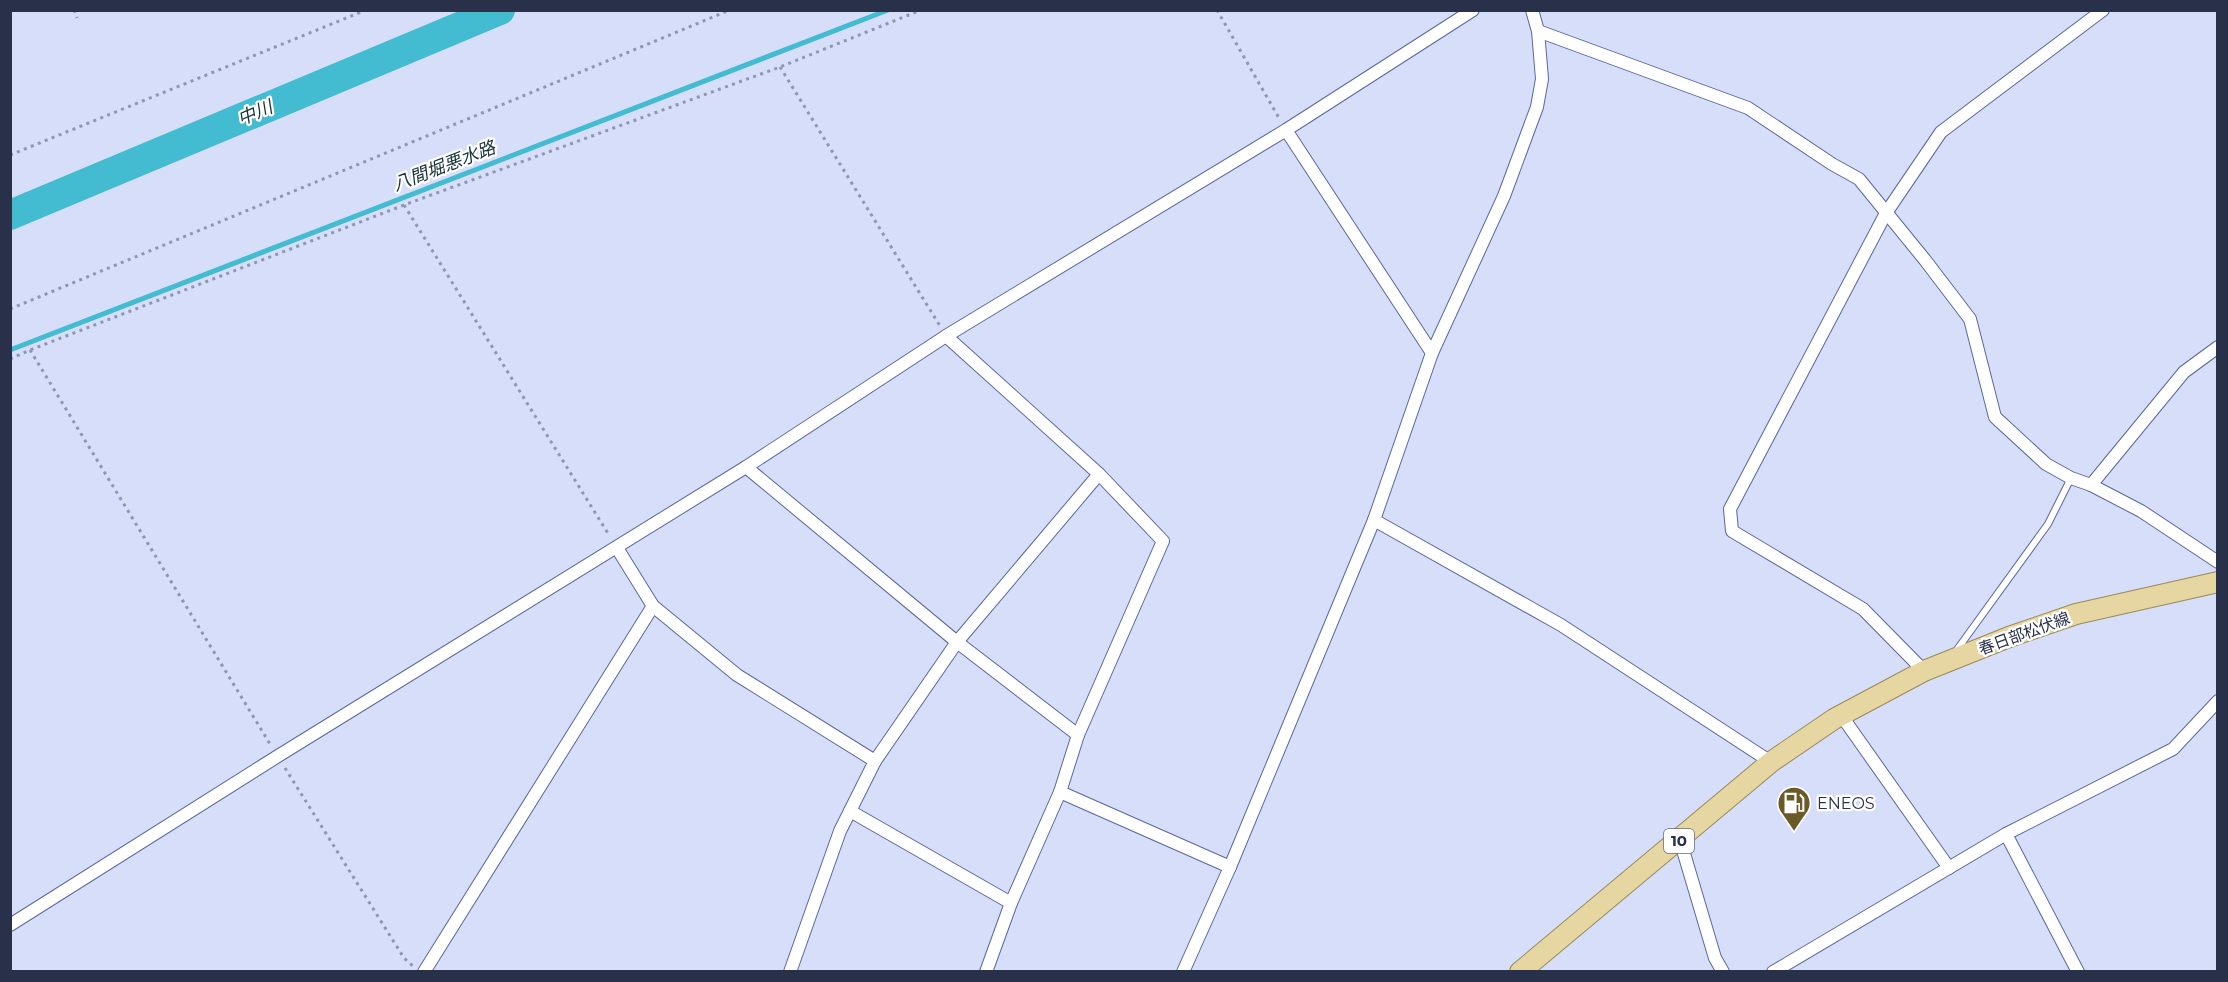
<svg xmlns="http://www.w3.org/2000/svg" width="2228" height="982" font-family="Montserrat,'Noto Sans JP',sans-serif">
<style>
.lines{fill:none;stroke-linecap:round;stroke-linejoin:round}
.stream{stroke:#43bbd1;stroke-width:5}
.river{stroke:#43bbd1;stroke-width:30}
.lane-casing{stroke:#5967a3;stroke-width:8}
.street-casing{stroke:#5967a3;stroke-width:14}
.primary-casing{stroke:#998a5a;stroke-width:22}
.path{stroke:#8f96b1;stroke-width:3;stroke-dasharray:3 4.5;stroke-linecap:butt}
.lane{stroke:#fff;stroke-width:6}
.street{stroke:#fff;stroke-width:12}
.primary{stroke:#e6d6a1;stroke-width:20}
.labels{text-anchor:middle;stroke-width:4.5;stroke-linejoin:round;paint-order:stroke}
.shield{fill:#fff;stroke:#696e80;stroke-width:1.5}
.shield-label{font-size:15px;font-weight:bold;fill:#29304a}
.street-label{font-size:16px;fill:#29304a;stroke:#fff}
.poi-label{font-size:16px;fill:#29304a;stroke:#fff;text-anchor:start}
.water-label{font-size:18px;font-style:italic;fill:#183237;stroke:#fff}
</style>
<rect width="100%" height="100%" fill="#d6defa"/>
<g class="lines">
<path class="stream" d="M10,350L888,10"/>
<path class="river" d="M10,215L500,10"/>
<g class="lane-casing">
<path id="lane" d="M1956,651L2048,524L2071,478"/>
</g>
<g class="street-casing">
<g id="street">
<path d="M1538,31L1748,108L1832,164L1859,179L1925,260L1970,319L1995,417L2046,464L2071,478L2091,485L2141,511L2218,562"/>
<path d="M1286,130L1432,353"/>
<path d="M946,336L1099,474L1163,541L1078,735L1060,792L1011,903L986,972"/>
<path d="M746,467L957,642L1078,735"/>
<path d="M2091,485L2184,372L2218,347"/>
<path d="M1374,520L1561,625L1771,762"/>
<path d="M617,548L653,606L737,675L875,761"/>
<path d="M1924,671L1863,609L1732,531L1730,509L1886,213L1941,132L2103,10"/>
<path d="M1841,715L1949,868"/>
<path d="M1060,792L1230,867"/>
<path d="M850,811L1011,903"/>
<path d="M2006,834L2078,972"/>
<path d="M1680,840L1715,958L1723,972"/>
<path d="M10,925L278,756L746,467L946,336L1286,130L1473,10"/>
<path d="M424,972L653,606"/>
<path d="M790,972L840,831L875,761L957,642L1099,474"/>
<path d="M1183,972L1230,867L1374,520L1432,353L1504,196L1537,107L1542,79L1538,31L1532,10"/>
<path d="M1773,972L2006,834L2173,749L2218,701"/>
</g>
</g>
<g class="primary-casing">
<path id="primary" d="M1520,972L1771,762L1834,719L1924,671L2009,637L2076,614L2218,582"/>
</g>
<g class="path">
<path d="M74,10L77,18"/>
<path d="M1217,10L1279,118"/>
<path d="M780,67L940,326"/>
<path d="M10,155L366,10"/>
<path d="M404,205L609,535"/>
<path d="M10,309L730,10"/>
<path d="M30,350L270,744"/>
<path d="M10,359L30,350L404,205L780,67L921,10"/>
<path d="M285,768L404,958L413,966"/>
</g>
<use href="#lane" class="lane"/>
<use href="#street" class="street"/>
<use href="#primary" class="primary"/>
</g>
<defs>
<g id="fuel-pin" transform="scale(1.725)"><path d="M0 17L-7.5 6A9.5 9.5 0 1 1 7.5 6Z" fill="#6a5a27" stroke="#fff"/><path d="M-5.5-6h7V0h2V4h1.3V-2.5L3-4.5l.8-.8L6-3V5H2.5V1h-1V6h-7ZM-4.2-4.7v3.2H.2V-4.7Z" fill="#fff"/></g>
</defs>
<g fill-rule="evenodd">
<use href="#fuel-pin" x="1794" y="803"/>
</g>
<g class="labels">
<rect class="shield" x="1664" y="829" width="30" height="24" rx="4.5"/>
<g class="shield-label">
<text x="1679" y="846">10</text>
</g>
<g class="street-label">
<text transform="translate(2024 633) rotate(-20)" y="6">春日部松伏線</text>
</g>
<g class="poi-label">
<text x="1817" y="809">ENEOS</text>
</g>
<g class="water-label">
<text transform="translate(255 113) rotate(-23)" y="6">中川</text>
<text transform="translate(444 166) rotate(-21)" y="6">八間堀悪水路</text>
</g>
</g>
<rect width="2228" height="982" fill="none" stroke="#29304a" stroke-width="24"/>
</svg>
